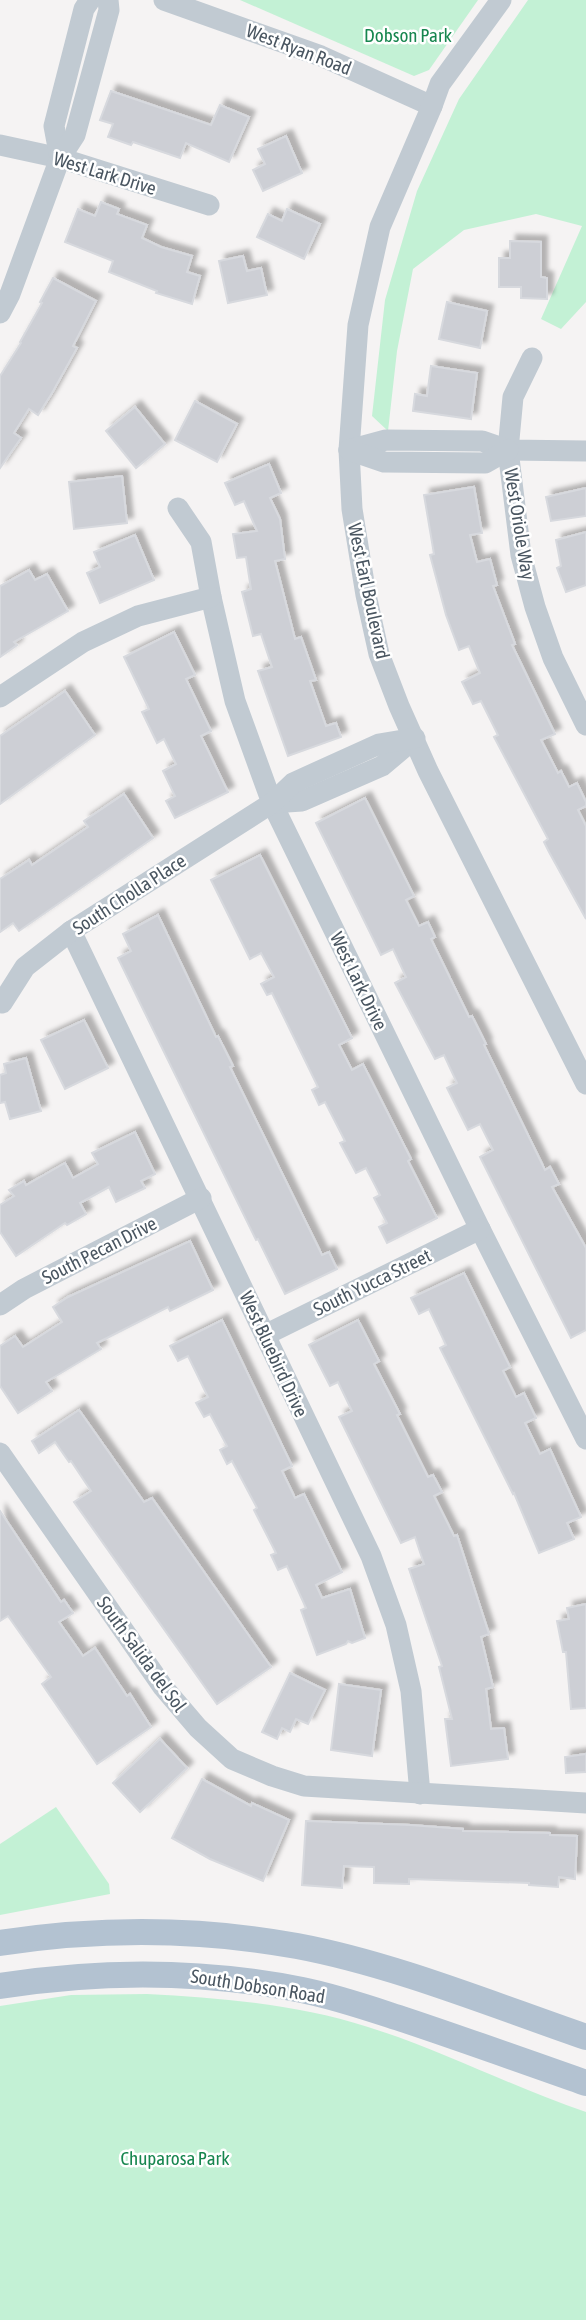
<svg xmlns="http://www.w3.org/2000/svg" width="586" height="2320" font-family="'Asap Condensed',sans-serif">
<style>
.green{fill:#c3f1d5}
.building{fill:#cdcfd5;stroke:#d7d9de;stroke-width:2;filter:url(#shadow)}
.lines{fill:none;stroke-linecap:round;stroke-linejoin:round}
.minor{stroke:#c1cad2;stroke-width:21}
.major{stroke:#b3c2d1;stroke-width:26}
.labels{text-anchor:middle;stroke-width:5;stroke-linejoin:round;paint-order:stroke}
.park-label{font-size:19px;fill:#17864f;stroke:#fff}
.street-label{font-size:19px;fill:#4a5661;stroke:#fff}
</style>
<defs>
<filter id="shadow"><feDropShadow dx="6" dy="-6" stdDeviation="2" flood-color="#0004"/></filter>
</defs>
<rect width="100%" height="100%" fill="#f5f3f3"/>
<g class="green">
<path d="M240,0H478L429,70L414,76Z"/>
<path d="M528,0H586V302L561,329L541,319L582,226L536,214L464,230L413,269L397,351L388,431L372,416L385,300L417,191L459,99Z"/>
<path d="M56,1807L109,1884L110,1894L0,1915V1844Z"/>
<path d="M147,1994C221,1998 296,2004 368,2027C442,2050 512,2087 586,2112V2320H0V2006L71,1995Z"/>
</g>
<g class="building">
<path d="M111,91L211,125L220,105L249,117L229,162L186,143L180,158L133,142L131,145L108,137L113,124L100,120Z"/>
<path d="M286,136L302,173L263,191L253,170L265,164L258,149Z"/>
<path d="M101,202L119,209L117,214L147,225L142,238L161,247L192,256L187,272L200,276L192,304L156,293L157,291L109,272L113,261L65,242L78,209L95,216Z"/>
<path d="M287,209L320,224L304,259L257,237L268,214L282,221Z"/>
<path d="M510,241L541,242V277L547,278V299L521,298V287H499V258H510Z"/>
<path d="M243,256L247,271L261,268L267,295L228,303L219,261Z"/>
<path d="M53,278L96,301L73,346L77,348L52,393L38,415L29,409L14,433L21,438L0,468V376L21,343L20,342L42,303L40,302Z"/>
<path d="M447,302L487,311L480,348L439,339Z"/>
<path d="M431,366L477,373L471,419L413,411L415,394L427,396Z"/>
<path d="M195,401L237,424L217,462L175,440Z"/>
<path d="M135,407L165,444L136,468L106,431Z"/>
<path d="M269,464L281,493L270,498L280,519L285,559L275,561L295,639L301,637L316,680L310,681L326,726L336,723L341,737L288,756L258,671L272,667L261,634L253,636L242,592L251,589L246,557L237,558L233,534L257,531L244,501L235,505L225,483Z"/>
<path d="M122,476L127,523L74,529L69,482Z"/>
<path d="M474,487L482,533L470,535L477,562L490,559L497,585L493,586L515,644L512,645L555,734L541,740L558,773L561,771L569,787L577,783L586,802V806L578,810L586,826V919L549,852L544,842L548,839L494,737L498,735L481,701L473,704L462,682L480,673L469,646L459,650L446,615L430,555L434,554L424,495Z"/>
<path d="M586,488V516L551,521L546,497Z"/>
<path d="M586,532V585L566,592L557,568L561,566L556,540Z"/>
<path d="M135,535L154,580L100,603L87,573L100,567L94,552Z"/>
<path d="M29,570L35,580L47,574L68,611L14,642L17,645L0,657V586Z"/>
<path d="M174,632L195,675L186,679L211,731L201,736L228,792L175,818L166,801L175,796L163,771L176,764L164,739L157,743L142,712L149,709L124,657Z"/>
<path d="M65,691L95,735L0,804V736Z"/>
<path d="M124,794L153,838L19,931L13,923L0,932V879L29,860L32,865L88,827L84,821Z"/>
<path d="M365,798L414,896L406,900L419,926L428,922L435,937L431,939L469,1017L472,1016L486,1044L484,1045L545,1170L550,1167L559,1184L552,1187L586,1248V1330L571,1338L480,1157L493,1150L480,1124L468,1130L447,1088L457,1083L444,1055L435,1059L395,983L406,977L393,949L381,955L316,823Z"/>
<path d="M260,855L352,1038L339,1045L352,1070L363,1064L411,1159L408,1161L437,1218L387,1243L379,1227L387,1223L374,1198L380,1195L366,1168L356,1173L340,1143L345,1141L325,1102L319,1105L312,1090L318,1087L272,993L267,995L261,984L274,977L261,953L250,959L211,880Z"/>
<path d="M158,915L216,1037L218,1036L233,1066L230,1067L322,1255L329,1252L337,1269L285,1294L258,1239L256,1240L118,958L131,951L123,934Z"/>
<path d="M84,1020L108,1068L65,1089L41,1040Z"/>
<path d="M26,1058L41,1111L10,1119L5,1102L0,1103V1075L6,1073L4,1064Z"/>
<path d="M135,1132L155,1174L141,1181L145,1188L116,1202L109,1187L80,1203L86,1214L67,1225L65,1223L16,1256L0,1232V1205L14,1196L9,1190L24,1181L26,1185L65,1163L73,1178L98,1164L92,1153Z"/>
<path d="M190,1241L213,1290L170,1311L168,1307L97,1343L101,1349L46,1382L52,1391L18,1413L0,1386V1346L15,1336L23,1347L62,1322L53,1307L68,1297Z"/>
<path d="M464,1273L510,1367L503,1371L516,1397L524,1393L536,1418L525,1423L540,1454L550,1449L581,1517L567,1523L574,1539L539,1553L514,1493L513,1494L440,1348L446,1345L429,1309L419,1314L411,1298Z"/>
<path d="M222,1320L292,1466L282,1471L295,1498L304,1494L342,1572L316,1585L322,1598L350,1589L365,1638L352,1643L348,1641L346,1644L317,1655L301,1610L306,1608L287,1566L278,1570L271,1555L276,1553L254,1510L257,1508L232,1461L227,1464L220,1450L227,1446L210,1414L204,1417L196,1403L208,1397L188,1356L178,1361L170,1346Z"/>
<path d="M358,1320L379,1361L374,1364L400,1414L397,1415L428,1477L433,1475L442,1492L434,1496L454,1536L457,1535L489,1634L481,1637L493,1687L486,1689L491,1729L504,1728L508,1759L451,1766L445,1719H452L439,1667L442,1666L409,1569L424,1564L415,1537L401,1543L339,1417L352,1411L338,1382L330,1386L309,1345Z"/>
<path d="M79,1410L144,1502L152,1498L271,1667L217,1704L74,1502L91,1491L71,1461L69,1462L55,1442L39,1453L32,1441Z"/>
<path d="M0,1511L61,1602L64,1600L73,1613L59,1622L83,1656L95,1648L127,1696L130,1694L151,1727L97,1764L42,1684L51,1677L8,1616L0,1621Z"/>
<path d="M586,1604V1708L571,1709L566,1652H563L557,1621L569,1619L567,1608Z"/>
<path d="M290,1673L325,1690L308,1724L296,1719L290,1732L282,1728L277,1739L262,1732Z"/>
<path d="M339,1684L381,1690L372,1756L331,1750Z"/>
<path d="M160,1739L187,1768L140,1812L113,1783Z"/>
<path d="M586,1754V1772L566,1773L565,1757Z"/>
<path d="M202,1779L251,1806L252,1803L289,1820L263,1881L210,1859L172,1838Z"/>
<path d="M306,1821L410,1825L463,1829V1831L550,1833V1835L577,1836L575,1879L559,1877L558,1887L529,1885V1883L409,1879V1884L374,1883V1867L344,1866L342,1888L302,1885Z"/>
</g>
<g class="lines">
<g class="minor">
<path d="M164,0L321,56L432,106"/>
<path d="M501,0L440,84L432,106L380,227L358,325L349,450L352,509L366,595L379,654L399,706L428,771L586,1084"/>
<path d="M0,145L60,158L209,205"/>
<path d="M60,158L54,126L84,9L90,0"/>
<path d="M0,313L10,294L60,158L75,135L109,10L108,0"/>
<path d="M532,358L513,397L508,450L521,555L535,607L553,658L586,725"/>
<path d="M349,450L386,440L482,441L508,450L586,451"/>
<path d="M349,450L384,462L485,463L508,450"/>
<path d="M178,508L201,542L211,597L235,701L272,803L480,1229L586,1439"/>
<path d="M0,697L83,642L138,616L211,597"/>
<path d="M272,803L302,801L382,766L414,739"/>
<path d="M71,931L371,1556L396,1625L411,1691L420,1794"/>
<path d="M2,1003L25,967L71,931L272,803L293,783L379,744L415,738"/>
<path d="M0,1305L24,1289L201,1198"/>
<path d="M265,1335L480,1229"/>
<path d="M0,1453L163,1687L198,1728L232,1759L272,1776L304,1786L586,1803"/>
</g>
<g class="major">
<path d="M0,1943C99,1928 198,1928 297,1946C393,1964 493,2005 586,2037"/>
<path d="M0,1986C101,1970 202,1970 302,1990C337,1997 371,2009 405,2020C465,2040 526,2062 586,2083"/>
</g>
</g>
<g class="labels">
<g class="park-label">
<text x="408" y="42">Dobson Park</text>
<text x="175" y="2165">Chuparosa Park</text>
</g>
<g class="street-label">
<text transform="translate(299 49) rotate(21)" y="7">West Ryan Road</text>
<text transform="translate(105 173) rotate(17)" y="7">West Lark Drive</text>
<text transform="translate(520 524) rotate(81)" y="7">West Oriole Way</text>
<text transform="translate(369 591) rotate(78)" y="7">West Earl Boulevard</text>
<text transform="translate(129 894) rotate(-33)" y="7">South Cholla Place</text>
<text transform="translate(359 981) rotate(64)" y="7">West Lark Drive</text>
<text transform="translate(99 1250) rotate(-27)" y="7">South Pecan Drive</text>
<text transform="translate(372 1282) rotate(-26)" y="7">South Yucca Street</text>
<text transform="translate(274 1354) rotate(65)" y="7">West Bluebird Drive</text>
<text transform="translate(142 1654) rotate(54)" y="7">South Salida del Sol</text>
<text transform="translate(258 1986) rotate(9)" y="7">South Dobson Road</text>
</g>
</g>
</svg>
